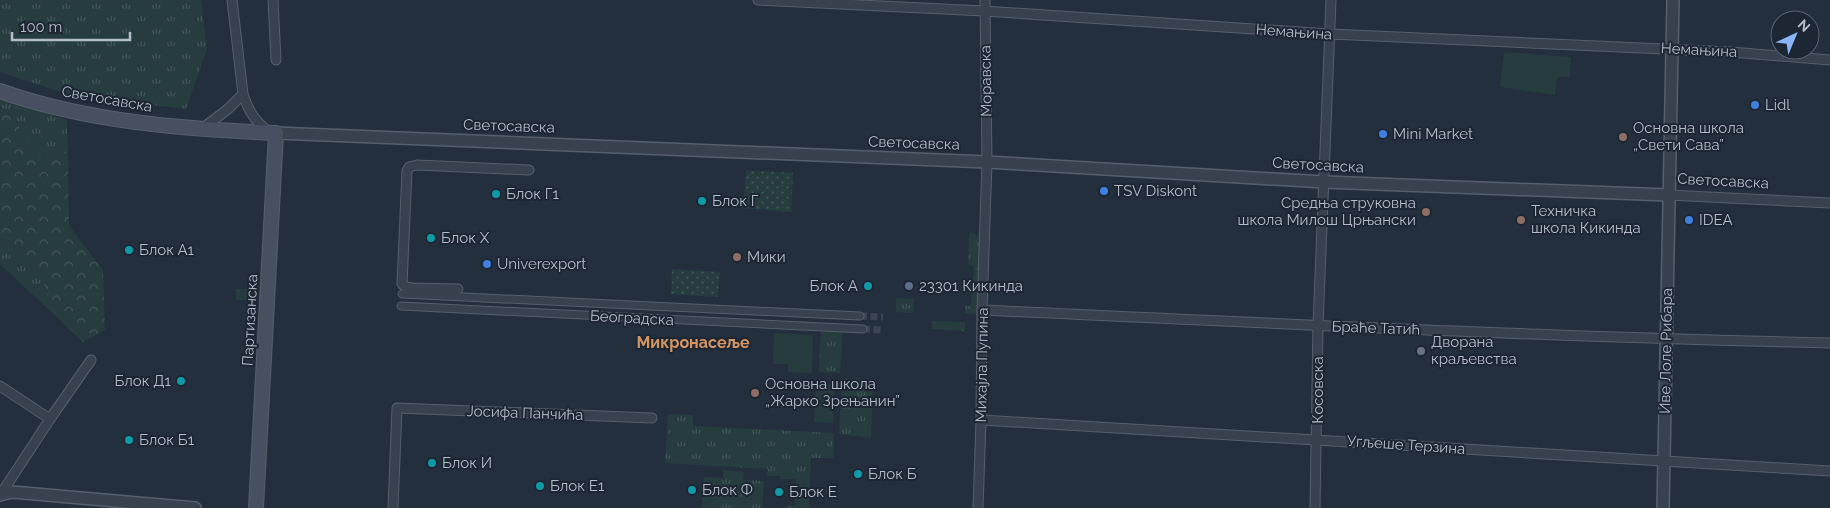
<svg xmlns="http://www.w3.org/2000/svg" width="1830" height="508" font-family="Raleway,sans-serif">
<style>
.grass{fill:url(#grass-tufts)}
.forest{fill:url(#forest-crowns)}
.park{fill:url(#park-dots)}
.garden{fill:#263c3f}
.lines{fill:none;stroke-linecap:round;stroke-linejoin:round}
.pedestrian-tunnel{stroke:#3a4453;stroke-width:7;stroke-dasharray:7 3.5;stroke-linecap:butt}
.pedestrian-casing{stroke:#565f6c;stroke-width:9}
.minor-casing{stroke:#565f6c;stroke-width:11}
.tertiary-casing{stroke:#565f6c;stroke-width:14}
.secondary-casing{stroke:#565f6c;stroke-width:16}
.pedestrian{stroke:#38414e;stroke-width:7}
.minor{stroke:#38414e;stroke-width:9}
.tertiary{stroke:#38414e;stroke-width:11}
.secondary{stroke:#465061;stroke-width:14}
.shop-dot{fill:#3f7fe0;stroke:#1d2633;stroke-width:2}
.education-dot{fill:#8d6e63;stroke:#1d2633;stroke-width:2}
.culture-dot{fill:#0f9aa8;stroke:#1d2633;stroke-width:2}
.service-dot{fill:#5c6f8a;stroke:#1d2633;stroke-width:2}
.worship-dot{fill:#6b7280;stroke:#1d2633;stroke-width:2}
.labels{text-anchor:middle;stroke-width:4;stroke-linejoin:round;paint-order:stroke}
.street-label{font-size:15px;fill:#b4bcc9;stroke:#1d2633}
.poi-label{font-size:15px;fill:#b4bcc9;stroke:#1d2633;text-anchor:start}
.neighbourhood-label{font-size:16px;font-weight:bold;fill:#d59563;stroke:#1d2633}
</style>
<defs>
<pattern id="grass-tufts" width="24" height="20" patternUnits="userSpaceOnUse" patternTransform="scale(1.25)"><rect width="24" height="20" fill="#263c3f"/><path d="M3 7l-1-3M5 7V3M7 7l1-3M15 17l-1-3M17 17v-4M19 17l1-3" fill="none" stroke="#435659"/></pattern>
<pattern id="forest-crowns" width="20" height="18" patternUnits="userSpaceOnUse" patternTransform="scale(1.25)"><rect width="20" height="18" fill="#263c3f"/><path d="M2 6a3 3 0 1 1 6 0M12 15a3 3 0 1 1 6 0" fill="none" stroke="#435659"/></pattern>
<pattern id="park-dots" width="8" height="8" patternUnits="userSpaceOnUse" patternTransform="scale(1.25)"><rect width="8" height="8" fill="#263c3f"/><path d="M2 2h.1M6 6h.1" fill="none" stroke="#435659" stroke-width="1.8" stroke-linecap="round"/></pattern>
</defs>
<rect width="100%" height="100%" fill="#242f3e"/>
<g class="grass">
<path d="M0,0H201L207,49L186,109L70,95L0,72Z"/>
<path d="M0,98L67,120L68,151L44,156L28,143L14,118L0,108Z"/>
<path d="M972,232L979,238L980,250L977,314L965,313V306H971L974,266L968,265L969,234Z"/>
<path d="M0,239L6,241L33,260L41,276L48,295L63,323L0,264Z"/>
<path d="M896,298L914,299L913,313L896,312Z"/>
<path d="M932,321L965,322V331L932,329Z"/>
<path d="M821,327L843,328L840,373L819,372Z"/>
<path d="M842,378L873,379L871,438L839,434Z"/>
<path d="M668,414L693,415V426L834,433L833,458H811L809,508H787V506H795L796,479H780V476H767L768,469L665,463Z"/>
<path d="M723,470L744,472L743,480L764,481L762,508H702L704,477L723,478Z"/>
</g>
<path class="forest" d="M0,108L14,118L28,143L44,156L68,151L69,226L103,270L105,330L83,342L63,323L48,295L41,276L33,260L6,241L0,239Z"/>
<g class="park">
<path d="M746,170L793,173L791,212L743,208Z"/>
<path d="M672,269L720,272L718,297L671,294Z"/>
</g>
<g class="garden">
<path d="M1504,52L1571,57L1570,77H1557L1555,95L1500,87Z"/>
<rect x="236" y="289" width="17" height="11"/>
<path d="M774,333L813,335L812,373L788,372V364H773Z"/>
<path d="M816,384L834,385L833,423L814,422Z"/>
</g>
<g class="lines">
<g class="pedestrian-tunnel">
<path d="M860,316L883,317"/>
<path d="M863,329L882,330"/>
</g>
<g class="pedestrian-casing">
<g id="pedestrian">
<path d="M402,294L860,316"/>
<path d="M401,306L863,329"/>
</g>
</g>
<g class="minor-casing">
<g id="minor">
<path d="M232,0L243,94C249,112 254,120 269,132"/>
<path d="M273,0L276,60"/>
<path d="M758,0L984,11L1330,34L1730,52L1830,60"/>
<path d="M203,128L228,109L243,94"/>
<path d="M1668,195L1830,203"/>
<path d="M458,289L412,288L406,287L402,284L407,171L409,167L417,165L529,170"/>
<path d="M982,310C1265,323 1547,337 1830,343"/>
<path d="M0,386L50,419"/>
<path d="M981,420L1830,471"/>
<path d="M1,494L50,419L91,360"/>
<path d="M393,508L397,408L652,418"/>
<path d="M978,508L981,420L982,310L987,162L985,0"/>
<path d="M1315,508L1318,326L1331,0"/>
</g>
</g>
<g class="tertiary-casing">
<g id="tertiary">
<path d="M276,133L987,162L1324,182L1668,195"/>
<path d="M0,495L11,492L24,493L195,508"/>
<path d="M1663,508L1673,0"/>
</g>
</g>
<g class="secondary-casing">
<path id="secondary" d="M0,91C88,122 183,129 276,133L256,508"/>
</g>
<use href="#pedestrian" class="pedestrian"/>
<use href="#minor" class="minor"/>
<use href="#tertiary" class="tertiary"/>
<use href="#secondary" class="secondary"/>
</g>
<g class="shop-dot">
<circle cx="1755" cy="105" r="5"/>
<circle cx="1383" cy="134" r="5"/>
<circle cx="1104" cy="191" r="5"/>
<circle cx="1689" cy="220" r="5"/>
<circle cx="487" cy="264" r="5"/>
</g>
<g class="education-dot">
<circle cx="1623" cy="137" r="5"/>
<circle cx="1426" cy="212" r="5"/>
<circle cx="1521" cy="220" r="5"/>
<circle cx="737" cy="257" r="5"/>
<circle cx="755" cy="393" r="5"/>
</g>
<g class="culture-dot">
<circle cx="496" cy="194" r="5"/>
<circle cx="702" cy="201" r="5"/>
<circle cx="431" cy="238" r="5"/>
<circle cx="129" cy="250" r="5"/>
<circle cx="868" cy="286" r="5"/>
<circle cx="181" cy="381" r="5"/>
<circle cx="129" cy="440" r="5"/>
<circle cx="432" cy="463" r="5"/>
<circle cx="858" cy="474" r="5"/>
<circle cx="540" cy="486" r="5"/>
<circle cx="692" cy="490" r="5"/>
<circle cx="779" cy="492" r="5"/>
</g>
<circle class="service-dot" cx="909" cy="286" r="5"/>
<circle class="worship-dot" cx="1421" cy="351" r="5"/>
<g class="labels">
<g class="street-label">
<text transform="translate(1294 32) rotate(4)" y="5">Немањина</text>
<text transform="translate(1699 50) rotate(3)" y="5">Немањина</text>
<text transform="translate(986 81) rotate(-91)" y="5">Моравска</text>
<text transform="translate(107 99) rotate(10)" y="5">Светосавска</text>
<text transform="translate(509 126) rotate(2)" y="5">Светосавска</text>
<text transform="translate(914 143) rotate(2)" y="5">Светосавска</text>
<text transform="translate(1318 165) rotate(3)" y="5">Светосавска</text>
<text transform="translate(1723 181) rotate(3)" y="5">Светосавска</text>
<text transform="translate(632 318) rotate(3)" y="5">Београдска</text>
<text transform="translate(250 320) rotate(-87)" y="5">Партизанска</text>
<text transform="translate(1376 328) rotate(2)" y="5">Браће Татић</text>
<text transform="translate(1666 351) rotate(-89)" y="5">Иве Лоле Рибара</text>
<text transform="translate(982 365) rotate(-89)" y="5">Михајла Пупина</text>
<text transform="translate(1318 390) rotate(-90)" y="5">Косовска</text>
<text transform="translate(525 413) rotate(2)" y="5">Јосифа Панчића</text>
<text transform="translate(1406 445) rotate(4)" y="5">Угљеше Терзина</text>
</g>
<g class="poi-label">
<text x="1765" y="110">Lidl</text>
<text x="1633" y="133">Основна школа<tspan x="1633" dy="17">„Свети Сава”</tspan></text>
<text x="1393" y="139">Mini Market</text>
<text x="1114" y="196">TSV Diskont</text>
<text x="506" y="199">Блок Г1</text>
<text x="712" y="206">Блок Г</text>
<text x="1416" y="208" text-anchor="end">Средња струковна<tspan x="1416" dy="17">школа Милош Црњански</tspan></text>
<text x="1531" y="216">Техничка<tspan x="1531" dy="17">школа Кикинда</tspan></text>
<text x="1699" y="225">IDEA</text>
<text x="441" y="243">Блок Х</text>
<text x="139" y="255">Блок А1</text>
<text x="747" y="262">Мики</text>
<text x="497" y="269">Univerexport</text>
<text x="858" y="291" text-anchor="end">Блок А</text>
<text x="919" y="291">23301 Кикинда</text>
<text x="1431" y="347">Дворана<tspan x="1431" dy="17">краљевства</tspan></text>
<text x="171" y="386" text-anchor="end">Блок Д1</text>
<text x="765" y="389">Основна школа<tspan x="765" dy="17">„Жарко Зрењанин”</tspan></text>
<text x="139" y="445">Блок Б1</text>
<text x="442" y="468">Блок И</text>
<text x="868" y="479">Блок Б</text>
<text x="550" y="491">Блок Е1</text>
<text x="702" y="495">Блок Ф</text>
<text x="789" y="497">Блок Е</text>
</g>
<g class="neighbourhood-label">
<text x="693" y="348">Микронасеље</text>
</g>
</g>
<g transform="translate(1795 35) rotate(44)"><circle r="24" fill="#1d2633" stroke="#59626f"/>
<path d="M0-4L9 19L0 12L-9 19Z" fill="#8ab4f8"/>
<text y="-8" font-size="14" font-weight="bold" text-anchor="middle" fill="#b4bcc9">N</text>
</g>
<path d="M12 32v8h118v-8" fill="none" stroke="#b4bcc9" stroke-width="2.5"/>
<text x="20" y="32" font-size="15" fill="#b4bcc9" stroke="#1d2633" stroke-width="4" paint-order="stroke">100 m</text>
</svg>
